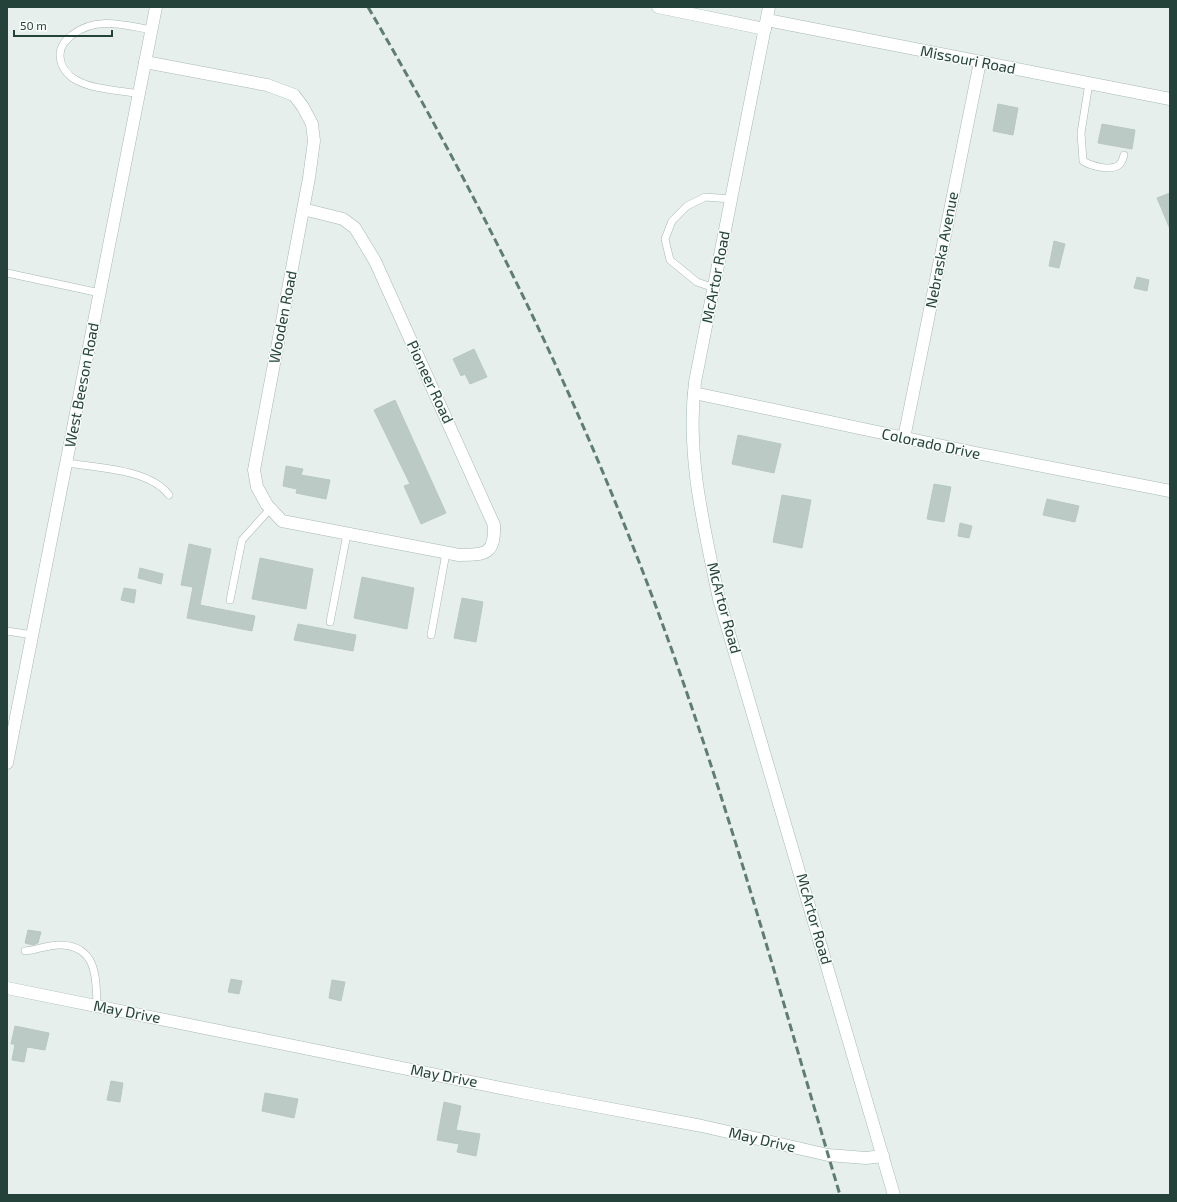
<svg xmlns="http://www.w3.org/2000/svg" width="1177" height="1202" font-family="'Exo 2',sans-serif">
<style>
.building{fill:#bbcac4;stroke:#b8c9c2}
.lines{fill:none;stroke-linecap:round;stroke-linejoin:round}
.service-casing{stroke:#a8b8b2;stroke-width:8}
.minor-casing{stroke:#a8b8b2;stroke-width:13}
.tertiary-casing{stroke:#a8b8b2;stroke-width:13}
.secondary-casing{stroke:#a4bbb3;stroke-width:13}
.service{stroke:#fff;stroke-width:7}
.minor{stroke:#fff;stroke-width:12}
.tertiary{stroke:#fff;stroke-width:12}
.secondary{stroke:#fff;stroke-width:12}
.rail{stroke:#5f7d75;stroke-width:3;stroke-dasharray:8 4;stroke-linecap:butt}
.labels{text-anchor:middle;stroke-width:3;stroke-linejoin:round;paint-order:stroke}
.street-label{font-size:15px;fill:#24423a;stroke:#f7fbf9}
</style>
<rect width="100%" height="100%" fill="#e6efeb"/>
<g class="building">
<path d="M998,104L1018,108L1013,135L993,131Z"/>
<path d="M1102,124L1135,130L1132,149L1098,143Z"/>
<path d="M1170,193V229L1157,198Z"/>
<path d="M1054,241L1065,244L1059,268L1049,266Z"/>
<path d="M1137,277L1149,280L1147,291L1134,288Z"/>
<path d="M474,349L487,377L470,384L465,374L461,376L453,359Z"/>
<path d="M395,400L446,513L421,524L404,486L410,484L374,410Z"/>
<path d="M738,435L781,444L774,473L732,464Z"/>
<path d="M286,466L303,469L301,475L330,480L326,499L296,493L297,489L283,486Z"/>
<path d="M934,484L951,487L944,522L927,519Z"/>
<path d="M782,495L811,500L802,548L773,542Z"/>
<path d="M1047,499L1079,506L1075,522L1043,515Z"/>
<path d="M960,523L972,526L969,538L958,536Z"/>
<path d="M189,544L211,549L200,605L255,616L252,631L187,618L193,587L181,585Z"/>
<path d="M260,558L313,569L306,609L252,599Z"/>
<path d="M140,568L163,574L161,584L138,578Z"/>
<path d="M362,577L414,588L407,629L354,618Z"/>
<path d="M124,588L136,590L134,603L121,600Z"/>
<path d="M462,598L483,602L476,642L454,638Z"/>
<path d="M298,624L356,635L353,651L294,640Z"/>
<path d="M28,930L41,932L38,943L33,945L25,943Z"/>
<path d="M231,979L242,981L239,994L228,992Z"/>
<path d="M332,980L345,982L341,1001L329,998Z"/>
<path d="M15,1026L49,1033L45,1050L27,1047L24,1062L12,1060L15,1044H11Z"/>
<path d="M111,1081L123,1083L120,1102L107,1100Z"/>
<path d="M265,1093L298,1099L294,1118L262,1111Z"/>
<path d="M444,1102L461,1106L456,1130L480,1134L476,1156L457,1152L459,1144L437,1140Z"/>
</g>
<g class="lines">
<g class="service-casing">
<g id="service">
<path d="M1089,83L1081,133L1083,161C1091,166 1112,172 1120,164C1122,162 1123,158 1124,155"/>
<path d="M139,94C119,90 94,90 76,80C67,75 60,66 60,55C60,46 65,41 72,35C96,16 124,25 152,30"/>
<path d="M7,273L100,293"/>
<path d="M714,288L697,282L670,260L665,239L672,221L687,206L705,197L731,199"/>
<path d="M67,463C98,468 149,469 169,495"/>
<path d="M230,600L242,540L270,509"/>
<path d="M330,622L347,534"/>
<path d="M7,631L33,635"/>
<path d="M431,635L446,553"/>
<path d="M25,951C38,950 49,944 62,945C98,947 96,980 97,1006"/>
</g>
</g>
<g class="minor-casing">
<g id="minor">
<path d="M658,7L765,29"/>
<path d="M767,20L1170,99"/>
<path d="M145,62L267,85L294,95L303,107L312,124L314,141L309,178L254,470L257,487L267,505L282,521L459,555C486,555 495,554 494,525L375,261L355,228L343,219L303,209"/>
<path d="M694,393L976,453L1170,491"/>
<path d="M904,438L980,62"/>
<path d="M7,988L526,1093L702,1126L828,1155L866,1158L883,1156"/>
</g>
</g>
<g class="tertiary-casing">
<path id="tertiary" d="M7,763L156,7"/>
</g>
<g class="secondary-casing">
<path id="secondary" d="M769,7L695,382C686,456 704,527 719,599L894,1195"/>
</g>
<use href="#service" class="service"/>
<use href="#minor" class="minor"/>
<use href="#tertiary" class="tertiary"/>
<use href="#secondary" class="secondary"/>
<path class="rail" d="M368,7C469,180 559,358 632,544C716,756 775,977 840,1195"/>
</g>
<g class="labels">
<g class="street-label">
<text transform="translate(968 60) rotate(11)" y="5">Missouri Road</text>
<text transform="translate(942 250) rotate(-79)" y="5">Nebraska Avenue</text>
<text transform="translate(716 277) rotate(-79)" y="5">McArtor Road</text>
<text transform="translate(283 317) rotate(-79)" y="5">Wooden Road</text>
<text transform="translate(430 382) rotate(65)" y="5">Pioneer Road</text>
<text transform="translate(82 385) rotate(-79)" y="5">West Beeson Road</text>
<text transform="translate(931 444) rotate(12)" y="5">Colorado Drive</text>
<text transform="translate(724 608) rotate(75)" y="5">McArtor Road</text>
<text transform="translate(814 919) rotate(74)" y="5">McArtor Road</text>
<text transform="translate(127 1012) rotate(11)" y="5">May Drive</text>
<text transform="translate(444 1076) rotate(11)" y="5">May Drive</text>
<text transform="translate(762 1140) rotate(13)" y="5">May Drive</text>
</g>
</g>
<rect width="1177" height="1202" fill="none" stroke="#24423a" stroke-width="16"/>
<path d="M14 30v6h98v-6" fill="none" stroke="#24423a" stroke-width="2"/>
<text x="20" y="30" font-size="12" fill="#24423a" stroke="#f7fbf9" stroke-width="3" paint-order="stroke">50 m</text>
</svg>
